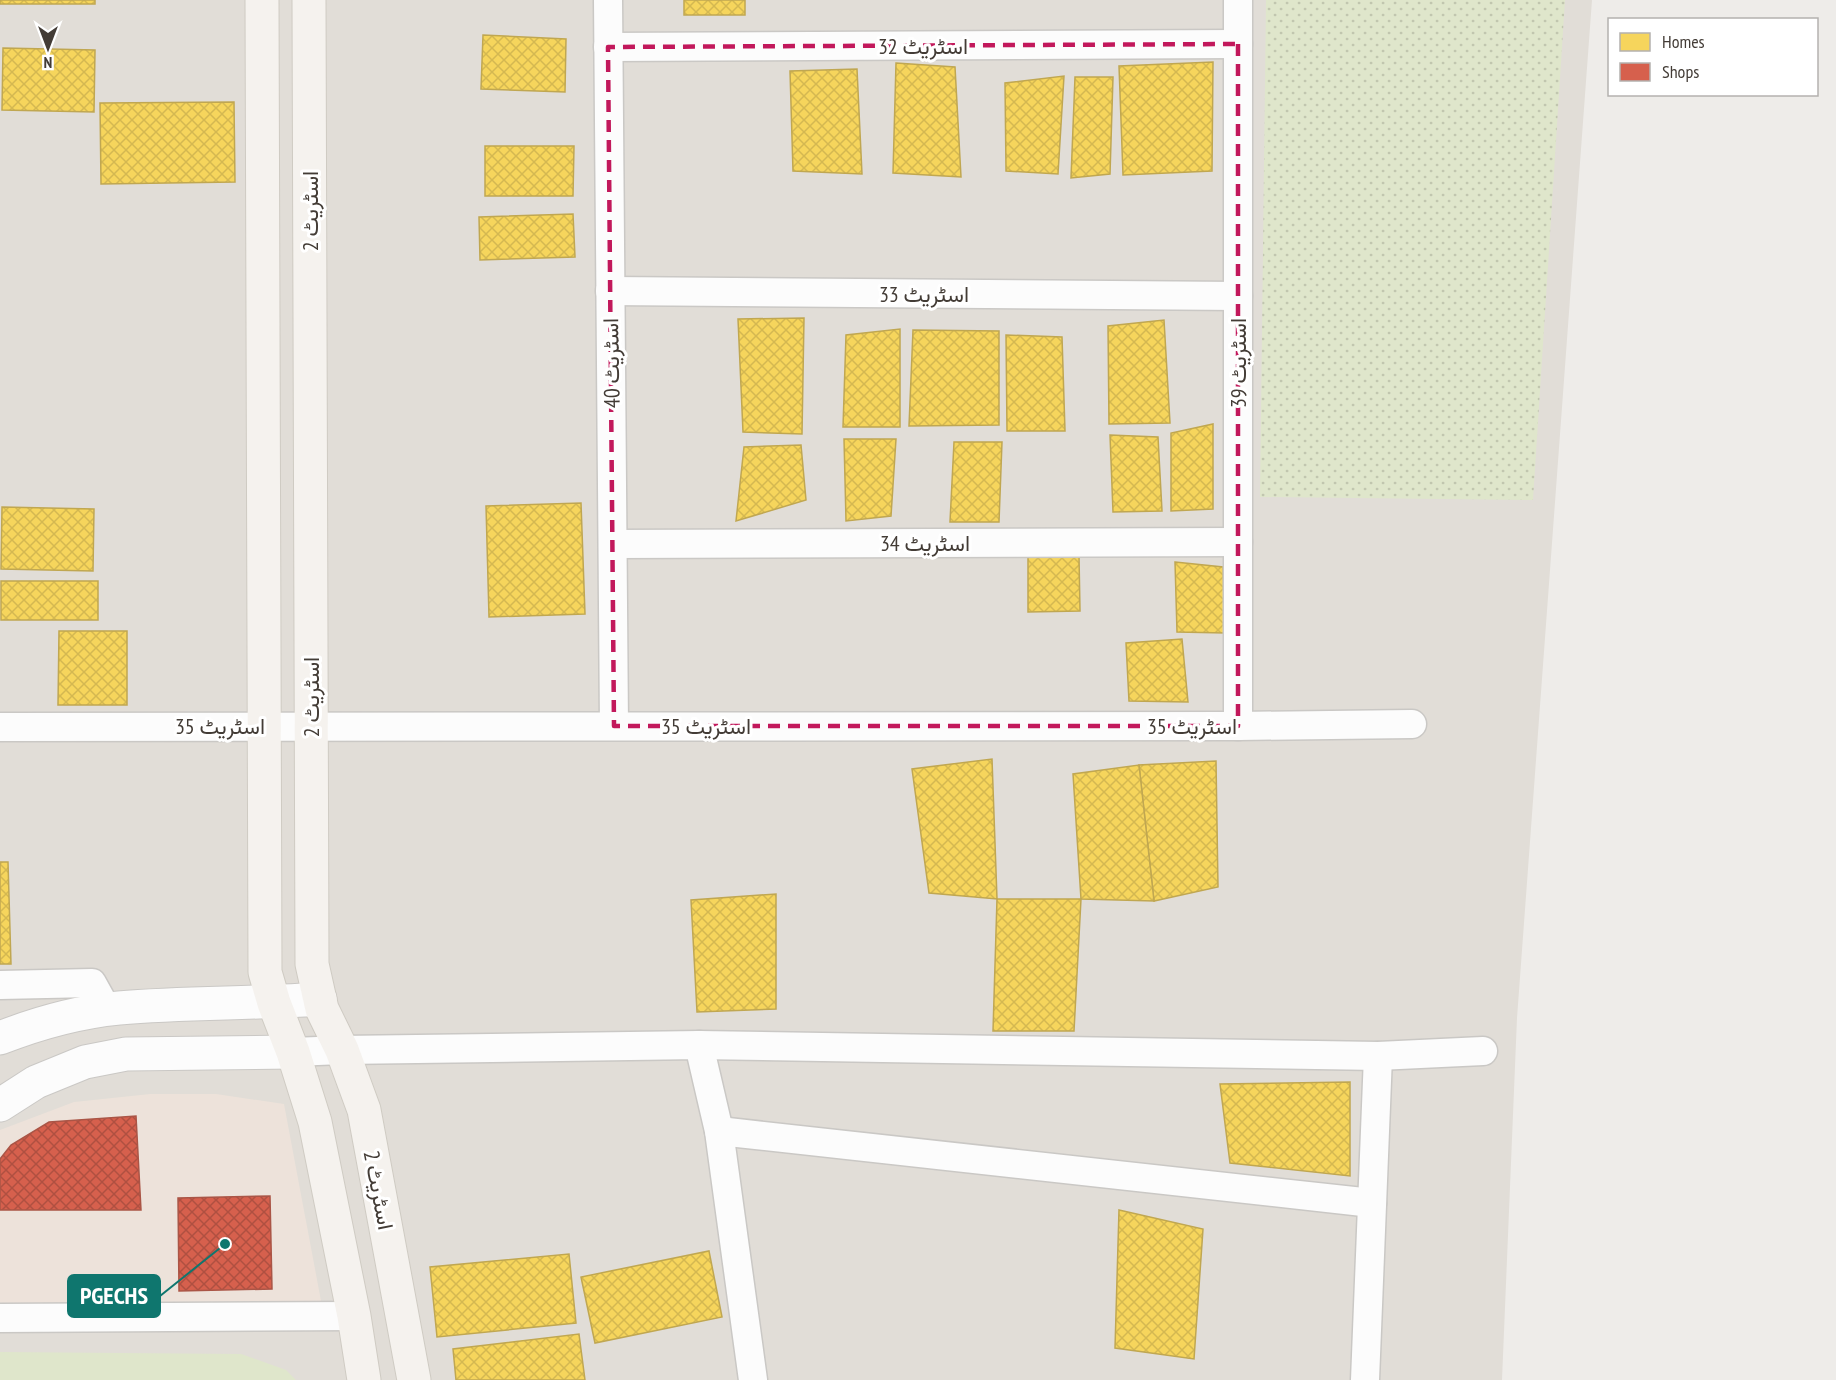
<svg xmlns="http://www.w3.org/2000/svg" width="1836" height="1380" font-family="'PT Sans Narrow',Vazirmatn,sans-serif">
<style>
.residential{fill:#e1ddd7}
.commercial{fill:#ede2da}
.green{fill:url(#green-dots)}
.pitch{fill:#dfe6cb}
.homes{fill:url(#homes-cross-hatch);stroke:#c0a751;stroke-width:1.5}
.shops{fill:url(#shops-cross-hatch);stroke:#aa5546;stroke-width:1.5}
.lines{fill:none;stroke-linecap:round;stroke-linejoin:round}
.minor-casing{stroke:#cac8c5;stroke-width:31}
.tertiary-casing{stroke:#cac8c5;stroke-width:35}
.secondary-casing{stroke:#cfcbc3;stroke-width:35}
.minor{stroke:#fcfcfc;stroke-width:28}
.tertiary{stroke:#fcfcfc;stroke-width:33}
.secondary{stroke:#f5f2ee;stroke-width:33}
.marked{fill:none;stroke:#c2185b;stroke-width:4.5;stroke-dasharray:12 8;stroke-linejoin:round}
.labels{text-anchor:middle;stroke-width:6;stroke-linejoin:round;paint-order:stroke}
.street-label{font-size:22px;fill:#433c36;stroke:#fff}
.leader{fill:none;stroke:#0f766e;stroke-width:2}
.callout-dot{fill:#0f766e;stroke:#fff;stroke-width:2}
.callout{fill:#0f766e;stroke:#0f766e;stroke-width:2}
.callout-label{font-size:24px;text-anchor:middle;font-weight:bold;fill:#fff}
</style>
<defs>
<pattern id="green-dots" width="8" height="8" patternUnits="userSpaceOnUse" patternTransform="scale(1.5)"><rect width="8" height="8" fill="#dfe6cb"/><path d="M2 2h.1M6 6h.1" fill="none" stroke="#c1c6af" stroke-width="1.8" stroke-linecap="round"/></pattern>
<pattern id="homes-cross-hatch" width="8" height="8" patternUnits="userSpaceOnUse" patternTransform="scale(1.5)"><rect width="8" height="8" fill="#f6d55c"/><path d="M0 0l8 8M0 8l8-8" fill="none" stroke="#d4b851"/></pattern>
<pattern id="shops-cross-hatch" width="8" height="8" patternUnits="userSpaceOnUse" patternTransform="scale(1.5)"><rect width="8" height="8" fill="#d6604d"/><path d="M0 0l8 8M0 8l8-8" fill="none" stroke="#af5041"/></pattern>
</defs>
<rect width="100%" height="100%" fill="#eeece9"/>
<path class="residential" d="M0,0H1592L1517,1018L1502,1380H0Z"/>
<path class="commercial" d="M150,1094H216L284,1104L321,1301L0,1306V1130L74,1102Z"/>
<path class="green" d="M1266,0H1565L1533,500L1260,497Z"/>
<path class="pitch" d="M0,1352L241,1354L286,1370L296,1380H0Z"/>
<g class="homes">
<rect x="0" y="0" width="95" height="4"/>
<rect x="684" y="0" width="61" height="15"/>
<path d="M483,35L566,39L565,92L481,89Z"/>
<path d="M3,48L95,50L94,112L2,110Z"/>
<path d="M1213,62L1212,171L1123,175L1119,66Z"/>
<path d="M896,63L955,67L961,177L893,173Z"/>
<path d="M857,69L862,174L793,171L790,71Z"/>
<path d="M1064,76L1058,174L1006,171L1005,83Z"/>
<path d="M1075,77H1113L1110,174L1071,178Z"/>
<path d="M234,102L235,182L101,184L100,103Z"/>
<path d="M485,146H574L573,196H485Z"/>
<path d="M573,214L575,257L480,260L479,217Z"/>
<path d="M804,318L802,434L743,432L738,319Z"/>
<path d="M1164,320L1170,423L1109,424L1108,326Z"/>
<path d="M900,329V427H843L846,335Z"/>
<path d="M913,330L999,331V425L909,426Z"/>
<path d="M1006,335L1062,337L1065,431H1007Z"/>
<path d="M1213,424V509L1171,511V433Z"/>
<path d="M1110,435L1158,437L1162,511L1113,512Z"/>
<path d="M844,439H896L891,516L846,521Z"/>
<path d="M954,442H1002L999,522H950Z"/>
<path d="M801,445L806,500L736,521L744,447Z"/>
<path d="M581,503L585,614L489,617L486,506Z"/>
<path d="M2,507L94,509L93,571L1,569Z"/>
<path d="M1079,556L1080,611L1028,612V557Z"/>
<path d="M1175,562L1223,567L1225,633L1177,632Z"/>
<rect x="1" y="581" width="97" height="39"/>
<path d="M59,631H127V705H58Z"/>
<path d="M1182,639L1188,702L1129,701L1126,643Z"/>
<path d="M992,759L997,899L929,893L912,769Z"/>
<path d="M1216,761L1218,887L1154,901L1139,765Z"/>
<path d="M1139,765L1154,901L1081,899L1073,774Z"/>
<path d="M0,862H8L11,964H0Z"/>
<path d="M776,894V1009L697,1012L691,900Z"/>
<path d="M997,899H1081L1074,1031H993Z"/>
<path d="M1350,1082V1176L1230,1163L1220,1084Z"/>
<path d="M1119,1210L1203,1229L1194,1359L1115,1348Z"/>
<path d="M709,1251L722,1317L595,1343L581,1277Z"/>
<path d="M569,1254L576,1323L437,1337L430,1267Z"/>
<path d="M579,1334L585,1380H456L453,1349Z"/>
</g>
<g class="shops">
<path d="M136,1116L141,1210H0V1159L11,1145L49,1122Z"/>
<path d="M270,1196L272,1289L179,1291L178,1198Z"/>
</g>
<g class="lines">
<g class="minor-casing">
<g id="minor">
<path d="M608,0L614,726"/>
<path d="M1238,0V726"/>
<path d="M608,47L1238,44"/>
<path d="M610,291L1238,296"/>
<path d="M613,544L1238,542"/>
<path d="M0,727L1238,726L1412,724"/>
<path d="M0,985L92,983L107,1010"/>
<path d="M699,1045L719,1131L753,1380"/>
<path d="M293,1052L342,1050L699,1045L1378,1056L1483,1051"/>
<path d="M719,1131L1372,1203"/>
<path d="M0,1318L354,1316"/>
<path d="M1365,1380L1378,1056"/>
</g>
</g>
<g class="tertiary-casing">
<g id="tertiary">
<path d="M0,1038C38,1023 78,1012 119,1008C186,1002 253,1004 320,999"/>
<path d="M0,1105L36,1082L85,1062L126,1054L293,1052"/>
</g>
</g>
<g class="secondary-casing">
<g id="secondary">
<path d="M262,0L265,972L274,1003L293,1052L315,1122L354,1316L364,1380"/>
<path d="M309,0L312,964L322,1009L342,1050L364,1110L414,1380"/>
</g>
</g>
<use href="#minor" class="minor"/>
<use href="#tertiary" class="tertiary"/>
<use href="#secondary" class="secondary"/>
</g>
<path class="marked" d="M1238,44V726H614L608,47Z"/>
<g class="labels">
<g class="street-label">
<text x="923" y="54">اسٹریٹ 32</text>
<text transform="translate(310 211) rotate(-90)" y="8">اسٹریٹ 2</text>
<text x="924" y="302">اسٹریٹ 33</text>
<text transform="translate(611 363) rotate(-91)" y="8">اسٹریٹ 40</text>
<text transform="translate(1238 363) rotate(-90)" y="8">اسٹریٹ 39</text>
<text x="925" y="551">اسٹریٹ 34</text>
<text transform="translate(311 697) rotate(-90)" y="8">اسٹریٹ 2</text>
<text x="220" y="734">اسٹریٹ 35</text>
<text x="706" y="734">اسٹریٹ 35</text>
<text x="1192" y="734">اسٹریٹ 35</text>
<text transform="translate(379 1190) rotate(79)" y="8">اسٹریٹ 2</text>
</g>
</g>
<path class="leader" d="M225 1244L160 1296"/>
<circle class="callout-dot" cx="225" cy="1244" r="6"/>
<rect class="callout" x="68" y="1275" width="92" height="42" rx="6"/>
<g class="callout-label">
<text x="114" y="1304">PGECHS</text>
</g>
<rect x="1608" y="18" width="210" height="78" fill="#ffffff" stroke="#b4b1af" stroke-width="1.5"/>
<rect x="1620" y="33" width="30" height="18" fill="#f6d55c" stroke="#b4b1af" stroke-width="1.5"/>
<text x="1662" y="48" font-size="18" fill="#433c36">Homes</text>
<rect x="1620" y="63" width="30" height="18" fill="#d6604d" stroke="#b4b1af" stroke-width="1.5"/>
<text x="1662" y="78" font-size="18" fill="#433c36">Shops</text>
<g transform="translate(48 48) rotate(180)" stroke="#ffffff" stroke-width="4.5" paint-order="stroke">
<path d="M0-4.5L10 22L0 15L-10 22Z" fill="#433c36"/>
<text y="-9" font-size="16" font-weight="bold" text-anchor="middle" fill="#433c36">N</text>
</g>
</svg>
